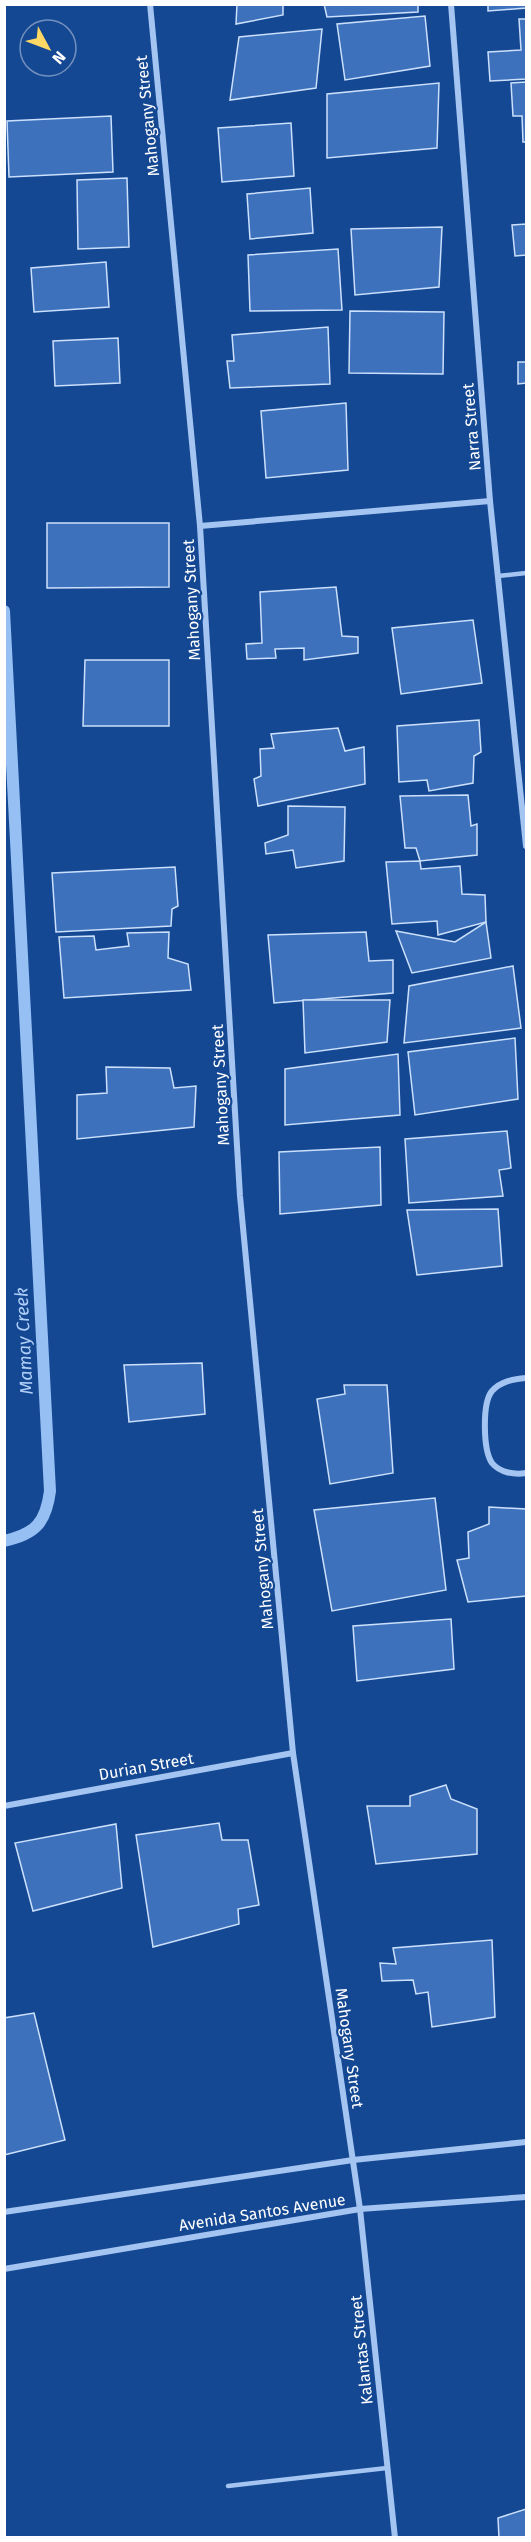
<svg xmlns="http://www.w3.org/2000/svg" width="531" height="2542" font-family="'Fira Sans',sans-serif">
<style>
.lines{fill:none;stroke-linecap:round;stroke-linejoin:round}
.stream{stroke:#96bff4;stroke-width:12}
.building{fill:#3d71bb;stroke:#cbe0fc;stroke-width:1.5}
.lane{stroke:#a4c4f1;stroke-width:4.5}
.street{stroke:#a4c4f1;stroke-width:6}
.labels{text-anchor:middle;stroke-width:4.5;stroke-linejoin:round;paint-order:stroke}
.street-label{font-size:16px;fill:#fff;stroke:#154893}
.water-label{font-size:18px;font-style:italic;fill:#b0cff8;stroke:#154893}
</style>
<rect width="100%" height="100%" fill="#154893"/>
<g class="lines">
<path class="stream" d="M4,611L50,1491C46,1522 36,1534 4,1541"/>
</g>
<g class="building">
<path d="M237,4H283V15L236,24Z"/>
<path d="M324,4H418V12L327,17Z"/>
<path d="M488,4H526V8L488,11Z"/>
<path d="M425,16L430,66L345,80L337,24Z"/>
<path d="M519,19H526V79L490,81L488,52L521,50Z"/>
<path d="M322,29L316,88L230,100L239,37Z"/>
<path d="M526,82V142H523L522,116H513L511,83Z"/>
<path d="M439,83L437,148L327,158V94Z"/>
<path d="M111,116L113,172L9,177L7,121Z"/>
<path d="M291,123L294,176L222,182L218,128Z"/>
<path d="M127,178L129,247L78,249L77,180Z"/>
<path d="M310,188L313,233L250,239L247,194Z"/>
<path d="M526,224V255L515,256L512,225Z"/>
<path d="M442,227L439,287L355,295L351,229Z"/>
<path d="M338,249L342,310L250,311L248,255Z"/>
<path d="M106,262L109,307L34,312L31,268Z"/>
<path d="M350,311L444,312L443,374L349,373Z"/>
<path d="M328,327L330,384L230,388L227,361H234L232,335Z"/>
<path d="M118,338L120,383L55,386L53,341Z"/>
<path d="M518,362H526V383L518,384Z"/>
<path d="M346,403L348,470L266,478L261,411Z"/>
<path d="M47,523H169V587L47,588Z"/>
<path d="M336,587L342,636L358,637V653L304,660V648L275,649L276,658L247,659L246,644L262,643L260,592Z"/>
<path d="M473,620L482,683L401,694L392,628Z"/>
<path d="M85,660H169V726H83Z"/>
<path d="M479,720L481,752L474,756L473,783L429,791L427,780L399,782L397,726Z"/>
<path d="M338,728L345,751L364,747L365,784L258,806L254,779L261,776L260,749L274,748L271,734Z"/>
<path d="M468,795L471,826L477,824V855L420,861L416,848H405L400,796Z"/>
<path d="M288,806L345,807L344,861L296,868L293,850L266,854L265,843L288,835Z"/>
<path d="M420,861L421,869L460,866L462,894L485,895L486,922L438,935L437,921L392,924L386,862Z"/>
<path d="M175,867L178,906L172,909L171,926L56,932L52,873Z"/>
<path d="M486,922L491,958L412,973L396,931L455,942Z"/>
<path d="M169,932L168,958L188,964L191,990L64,998L59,937L94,936L96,950L129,946L127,933Z"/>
<path d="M366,932L369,961L393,960V993L274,1003L268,935Z"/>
<path d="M513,966L521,1028L404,1043L409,986Z"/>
<path d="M303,1000H390L387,1042L305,1053Z"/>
<path d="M515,1038L518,1099L415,1115L408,1052Z"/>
<path d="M398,1054L400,1115L285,1125V1069Z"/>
<path d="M106,1067L170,1068L174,1088L196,1086L194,1127L77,1139V1095L107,1093Z"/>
<path d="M507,1131L511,1168L499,1170L503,1196L409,1203L405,1139Z"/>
<path d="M380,1147L381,1205L280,1214L279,1152Z"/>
<path d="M498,1209L502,1266L417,1275L407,1210Z"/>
<path d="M202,1363L205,1414L129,1422L124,1365Z"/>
<path d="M344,1385H387L393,1473L330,1484L317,1399L345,1394Z"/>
<path d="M435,1498L446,1590L332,1611L314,1510Z"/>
<path d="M489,1507L526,1509V1596L468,1602L457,1560L469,1558L468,1532L489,1524Z"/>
<path d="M451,1619L454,1669L357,1681L353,1626Z"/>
<path d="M446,1785L451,1799L477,1809V1854L376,1864L367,1806H410V1796Z"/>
<path d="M219,1823L222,1840H248L259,1905L238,1909L239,1924L153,1947L136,1835Z"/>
<path d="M116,1824L122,1888L33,1911L15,1843Z"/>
<path d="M492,1940L495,2017L432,2027L428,1992L416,1994L413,1980L382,1981L380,1963L396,1964L393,1948Z"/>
<path d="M34,2013L65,2140L4,2155V2018Z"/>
<path d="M526,2509V2538H499L498,2518Z"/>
</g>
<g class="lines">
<g class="lane">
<path d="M498,576L526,573"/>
<path d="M228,2486L387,2468"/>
</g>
<g class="street">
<path d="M150,4L200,526L240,1196L293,1753L360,2209L395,2538"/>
<path d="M451,4L490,501L526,846"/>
<path d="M200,526L490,501"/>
<path d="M526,1378C514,1379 501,1381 492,1391C482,1403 483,1450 492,1463C500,1473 515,1475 526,1473"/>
<path d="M4,1806L293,1753"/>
<path d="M4,2212L353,2160L526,2142"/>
<path d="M4,2269L360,2209L526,2197"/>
</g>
</g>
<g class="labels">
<g class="street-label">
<text transform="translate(147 116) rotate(-96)" y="6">Mahogany Street</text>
<text transform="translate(471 427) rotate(-95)" y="6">Narra Street</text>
<text transform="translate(191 600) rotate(-93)" y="6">Mahogany Street</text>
<text transform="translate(220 1085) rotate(-93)" y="6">Mahogany Street</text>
<text transform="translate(262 1569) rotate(-95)" y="6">Mahogany Street</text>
<text transform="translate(146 1766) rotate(-10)" y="6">Durian Street</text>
<text transform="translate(350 2048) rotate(82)" y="6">Mahogany Street</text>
<text transform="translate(262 2212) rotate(-9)" y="6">Avenida Santos Avenue</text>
<text transform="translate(361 2350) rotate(-96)" y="6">Kalantas Street</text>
</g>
<g class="water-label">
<text transform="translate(24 1341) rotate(-93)" y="6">Mamay Creek</text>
</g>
</g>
<rect width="531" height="2542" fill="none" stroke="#ffffff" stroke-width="12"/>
<g transform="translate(48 48) rotate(131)"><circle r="28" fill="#154893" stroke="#7391be" stroke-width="1.5"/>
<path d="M0-4.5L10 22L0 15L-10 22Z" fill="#ffd764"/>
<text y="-9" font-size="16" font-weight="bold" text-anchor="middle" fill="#ffffff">N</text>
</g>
</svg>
